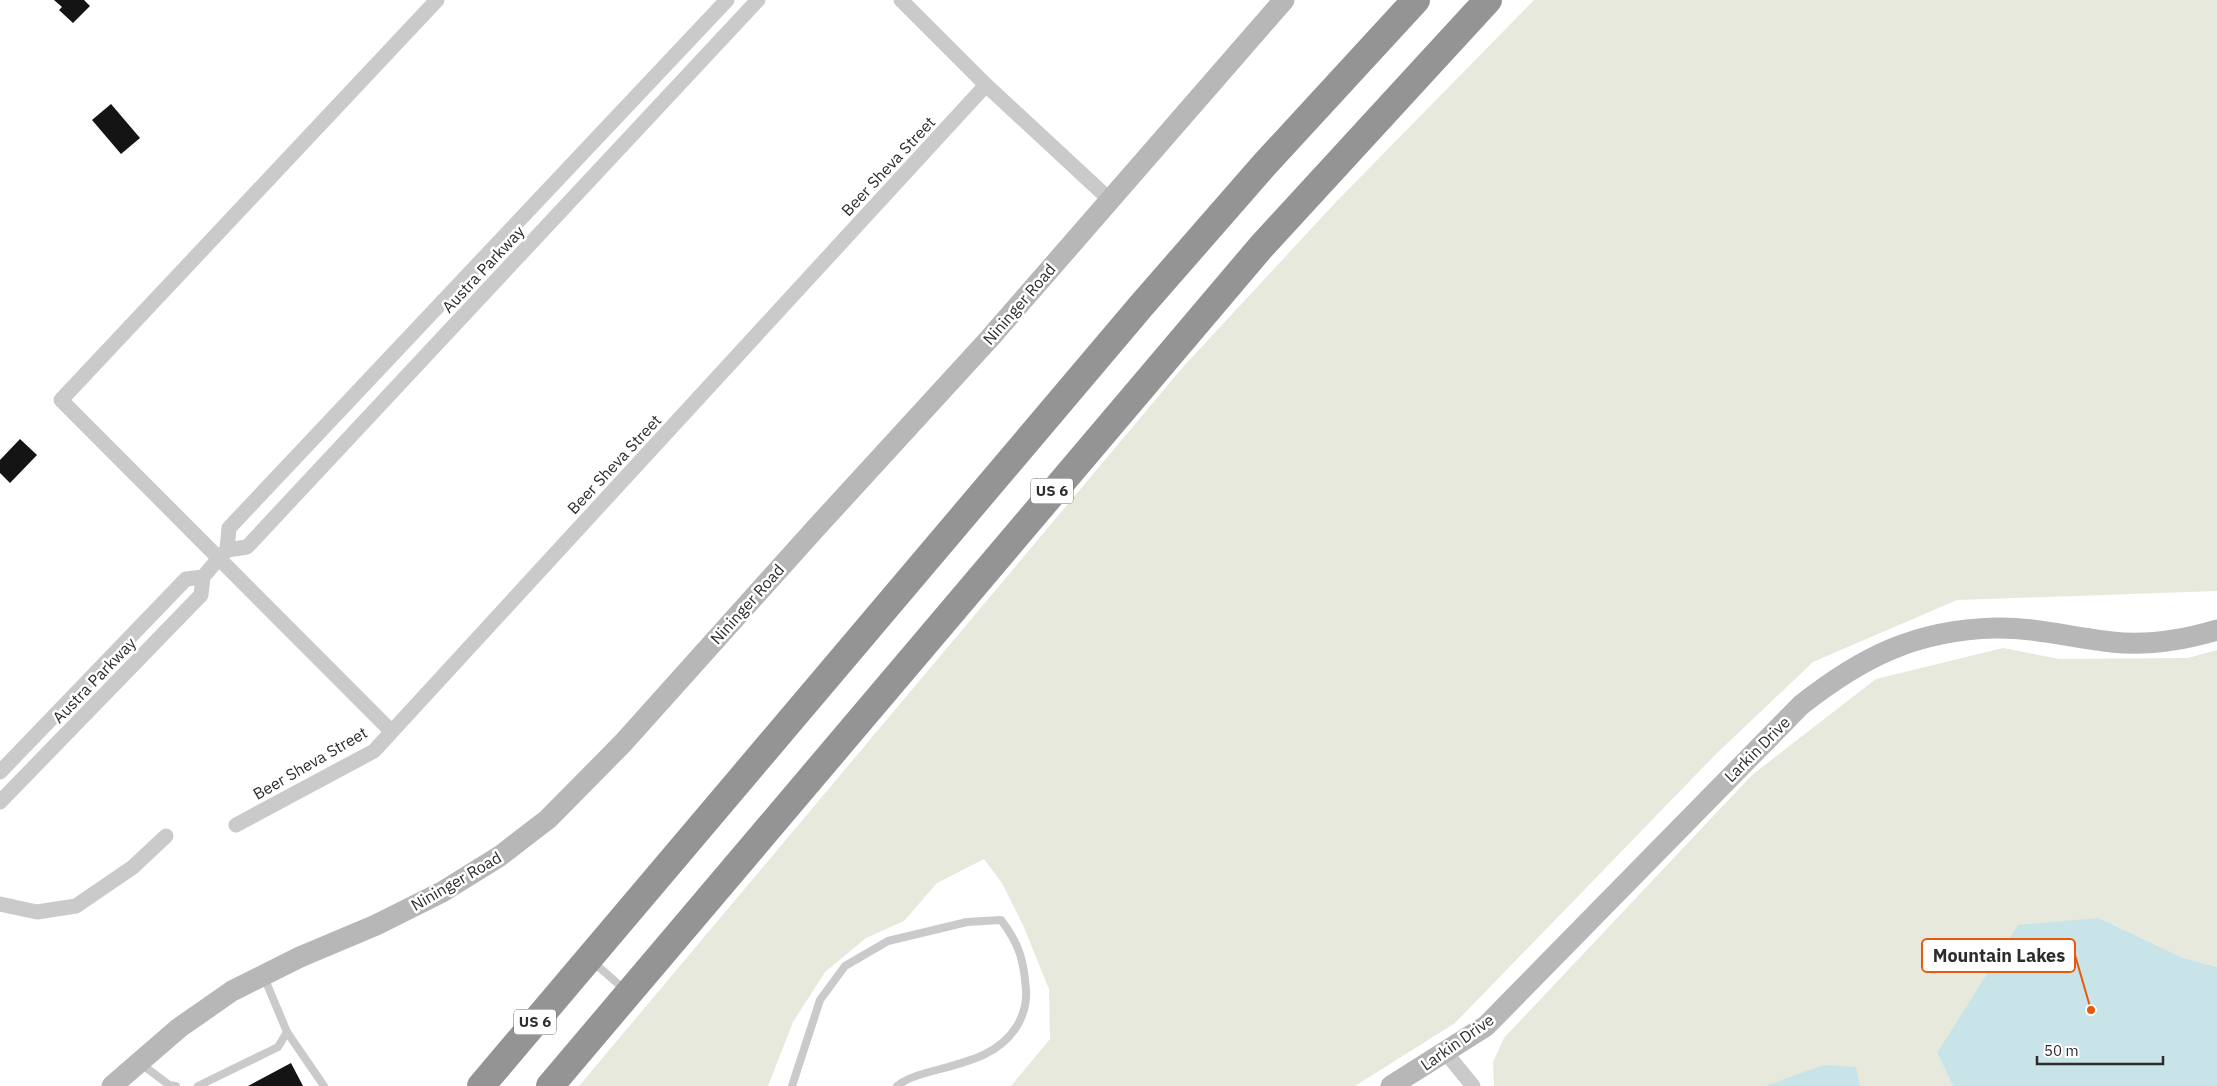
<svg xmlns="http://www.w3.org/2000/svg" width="2217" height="1086" font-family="'IBM Plex Sans',sans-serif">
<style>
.green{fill:#e6e9db}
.water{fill:#c8e4e8}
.building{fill:#141414}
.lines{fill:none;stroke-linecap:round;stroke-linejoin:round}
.lane{stroke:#cacaca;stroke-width:8}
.street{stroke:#cacaca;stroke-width:15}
.secondary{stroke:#b7b7b7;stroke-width:21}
.highway{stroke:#949494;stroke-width:28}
.labels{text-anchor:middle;stroke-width:5;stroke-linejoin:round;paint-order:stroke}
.shield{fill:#fff;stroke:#6c6c6c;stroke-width:1}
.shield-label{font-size:15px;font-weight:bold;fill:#2d2d2d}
.street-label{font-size:16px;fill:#2d2d2d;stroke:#fff}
.leader{fill:none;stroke:#e8590c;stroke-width:2}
.callout-dot{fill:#e8590c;stroke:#fff;stroke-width:2}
.callout{fill:#fff;stroke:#e8590c;stroke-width:2}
.callout-label{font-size:18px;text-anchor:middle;font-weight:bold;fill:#2d2d2d}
</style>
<rect width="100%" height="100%" fill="#fff"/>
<g class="green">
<path d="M1534,0H2217V591L1957,600L1813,662L1715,755L1455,1023L1355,1086H1011L1050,1039L1049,989L1023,925L1002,883L984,859L937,883L904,921L866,938L825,972L793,1022L768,1086H579L1183,367L1336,202Z"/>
<path d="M2003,648L2059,659L2188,658L2217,650V967L2181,957L2099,918L1937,1053L1953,1086H1494L1493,1062L1504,1038L1752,775L1876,679Z"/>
</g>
<g class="water">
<path d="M2099,918L2181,957L2217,967V1086H1953L1937,1053L2018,925Z"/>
<path d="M1824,1065L1856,1067L1860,1086H1765Z"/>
</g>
<g class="building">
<path d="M54,0H84L90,6L73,23L59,10L62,7Z"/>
<path d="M111,104L140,138L121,154L92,120Z"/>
<path d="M20,439L37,455L10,483L0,473V460Z"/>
<path d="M291,1063L303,1086H248Z"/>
</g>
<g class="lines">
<g class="lane">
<path d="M592,961L625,990"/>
<path d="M287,1032L324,1086"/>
<path d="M140,1063L169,1085L176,1086"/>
<path d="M198,1086L278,1047L287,1032L264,977"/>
<path d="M792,1086L820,1000L845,966L888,941L967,922L1001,920C1019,943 1024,961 1026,990C1027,1003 1024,1014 1017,1026C998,1057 962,1063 929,1072C918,1075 905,1079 897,1086"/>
</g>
<g class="street">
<path d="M901,0L986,85L1110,200"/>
<path d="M227,550L229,528L727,0"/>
<path d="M391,731L61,400L437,0"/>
<path d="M0,772L186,579L203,577"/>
<path d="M0,802L201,595L203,577L219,558L227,550L247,547L758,0"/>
<path d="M236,825L374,751L986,85"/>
<path d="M0,904L37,912L76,906L133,867L166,836"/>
<path d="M1446,1053L1473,1086"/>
</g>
<g class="secondary">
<path d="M112,1086L179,1028L232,991L300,957L376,925L442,892L500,856L548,819L623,743L815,529L990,338L1284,0"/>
<path d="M1391,1086L1486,1026L1801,705C1862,657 1916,630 1995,628C2034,627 2073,638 2112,642C2147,646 2183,640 2217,630"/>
</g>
<g class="highway">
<path d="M481,1086L1141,306L1265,164L1416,0"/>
<path d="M550,1086L1261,247L1488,0"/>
</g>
</g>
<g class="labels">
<g class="shield">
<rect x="1031" y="478.5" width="42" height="25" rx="4"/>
<rect x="514" y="1009.5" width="42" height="25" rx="4"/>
</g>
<g class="shield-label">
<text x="1052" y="496">US 6</text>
<text x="535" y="1027">US 6</text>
</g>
<g class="street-label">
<text transform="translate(888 166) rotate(-47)" y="6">Beer Sheva Street</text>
<text transform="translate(483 269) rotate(-47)" y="6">Austra Parkway</text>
<text transform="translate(1019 304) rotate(-49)" y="6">Nininger Road</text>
<text transform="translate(614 464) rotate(-47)" y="6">Beer Sheva Street</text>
<text transform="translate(747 604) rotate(-48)" y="6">Nininger Road</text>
<text transform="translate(94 680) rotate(-46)" y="6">Austra Parkway</text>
<text transform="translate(1757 749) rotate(-45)" y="6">Larkin Drive</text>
<text transform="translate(310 763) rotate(-30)" y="6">Beer Sheva Street</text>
<text transform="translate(456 881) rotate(-30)" y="6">Nininger Road</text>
<text transform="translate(1457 1042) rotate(-35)" y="6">Larkin Drive</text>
</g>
</g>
<path class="leader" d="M2091 1010L2075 955"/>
<circle class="callout-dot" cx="2091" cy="1010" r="5"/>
<rect class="callout" x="1922" y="939" width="153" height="33" rx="5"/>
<g class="callout-label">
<text x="1999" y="962">Mountain Lakes</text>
</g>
<path d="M2037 1056v8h126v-8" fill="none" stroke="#2d2d2d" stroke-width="2.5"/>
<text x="2044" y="1056" font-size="15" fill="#2d2d2d" stroke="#ffffff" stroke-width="4" paint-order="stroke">50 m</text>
</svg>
